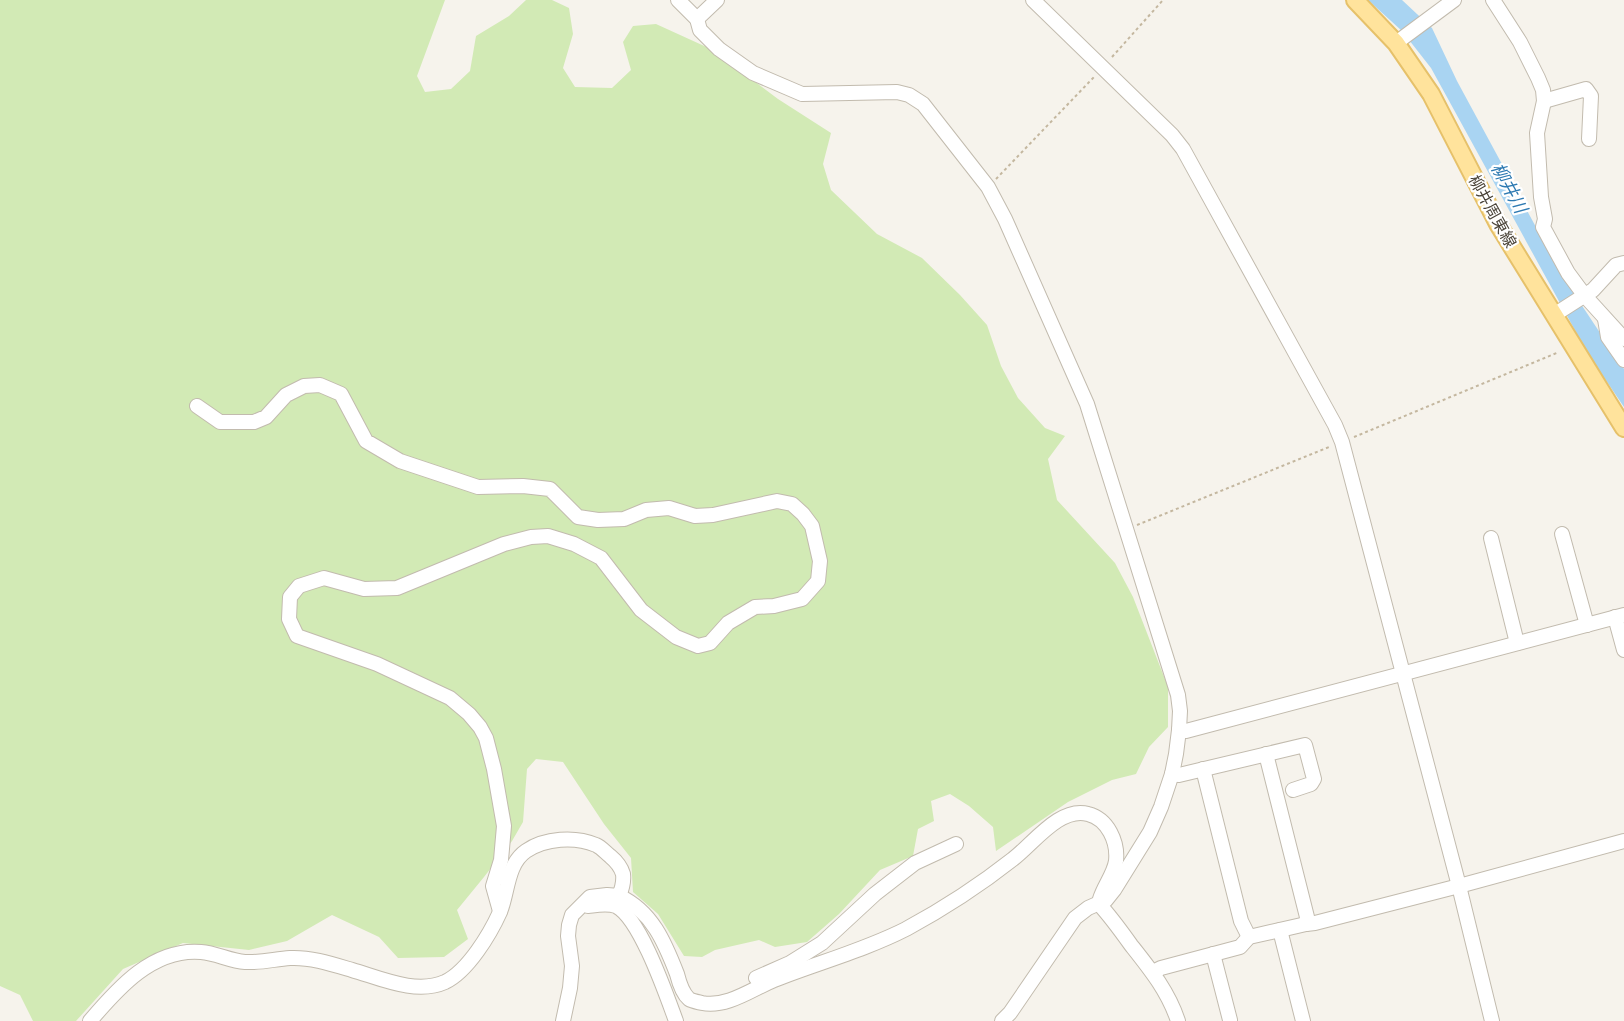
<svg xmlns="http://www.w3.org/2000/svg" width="1624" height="1021" font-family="'Fira Sans','Noto Sans JP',sans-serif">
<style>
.green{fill:#d2eab5}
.water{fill:#a9d4f2}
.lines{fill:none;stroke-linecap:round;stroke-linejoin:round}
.minor-casing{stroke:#c2bbae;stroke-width:16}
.major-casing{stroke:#e6c16a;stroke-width:20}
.path{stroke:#c4b79f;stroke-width:2;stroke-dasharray:3 3;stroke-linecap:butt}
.minor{stroke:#fff;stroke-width:14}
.major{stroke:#ffe39c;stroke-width:16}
.labels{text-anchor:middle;stroke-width:4.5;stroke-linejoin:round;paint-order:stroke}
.street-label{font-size:16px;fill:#4b4439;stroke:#fff}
.water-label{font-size:18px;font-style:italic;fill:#2e7ab2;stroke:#fff}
</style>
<rect width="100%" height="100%" fill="#f6f3ec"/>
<path class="green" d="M0,0H445L417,76L425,92L451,89L470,71L476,36L509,16L526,0H552L569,8L573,34L563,68L575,87L612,88L631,70L623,42L633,26L656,24L713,50L778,99L831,133L823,164L831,190L877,234L922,258L960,295L987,325L1001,366L1018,398L1045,428L1065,436L1048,459L1057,500L1115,563L1133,597L1168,687V727L1149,747L1136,774L1112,780L1068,802L996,851L993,827L969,806L950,794L931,801L934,821L918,829L913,856L880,870L839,914L807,942L775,947L759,940L715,950L702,957L684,956L658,914L633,892L631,858L604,824L563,762L536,759L527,769L523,822L512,841L484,877L457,910L468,939L444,957L398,958L379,937L332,915L287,941L249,950L183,943L123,969L76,1021H33L20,995L0,986Z"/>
<path class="water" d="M1368,0H1402L1432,28L1457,81L1563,277L1624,369V407L1588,354L1431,68L1402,31Z"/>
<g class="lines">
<g class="minor-casing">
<g id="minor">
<path d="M678,0L697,19L700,30L719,49L753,73L802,94L897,92L909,95L923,104L988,187L1005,219L1087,404L1178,695L1180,711L1179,730L1176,754L1172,774L1161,807L1150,832L1114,890L1106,900L1088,908L1075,918L1010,1013L1002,1021"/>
<path d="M1033,0L1172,135L1183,149L1335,425L1342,442L1459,886L1492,1021"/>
<path d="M1493,0L1520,42L1538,78L1543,90L1544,101L1537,133L1541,197L1545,219L1543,227L1568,273L1585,296L1624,339"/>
<path d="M697,19L717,0"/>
<path d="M1396,43L1454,0"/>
<path d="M1544,101L1586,89L1591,96L1589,139"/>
<path d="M1554,315L1593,290L1616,265L1624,263"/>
<path d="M1605,319L1608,337L1624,360"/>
<path d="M197,406L220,422H254L266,417L286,395L304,386L320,385L341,394L366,441L400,461L478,487L523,486L550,489L578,517L598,520L624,519L646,510L669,508L695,516L713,515L777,501L792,504L803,514L812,526L820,561L818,581L802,599L774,606L755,607L728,623L710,643L698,646L676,637L641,610L601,558L574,544L548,536L531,537L504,544L397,588L364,589L324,578L299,586L290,597L289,619L297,636L377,664L450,698L469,714L480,727L486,738L494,769L504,826L501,860L493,886L500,911"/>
<path d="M1562,534L1587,625"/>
<path d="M1491,538L1517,643"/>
<path d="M1615,617L1624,650"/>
<path d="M1179,730L1186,731L1624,615"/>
<path d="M1266,754L1307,917L1306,924"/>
<path d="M1203,769L1241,921L1249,937"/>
<path d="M1172,774L1179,775L1305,745L1314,779L1311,784L1293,790"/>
<path d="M619,896C652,911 665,943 677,974C679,982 682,993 689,999C692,1001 698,1002 702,1003C727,1008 752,989 774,980C817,963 865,950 906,929C943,909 980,885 1013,859C1033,844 1060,806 1088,814C1108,819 1118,842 1116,861C1114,874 1104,886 1100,899"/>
<path d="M1099,904C1111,917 1121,931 1131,945C1150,969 1168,991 1178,1021"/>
<path d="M588,906C597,905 607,903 616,906C640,918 666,994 676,1021"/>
<path d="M1280,930L1303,1021"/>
<path d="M1213,954L1230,1020"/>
<path d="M1153,972L1161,968L1240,947L1249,937L1306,924L1315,923L1459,886L1624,841"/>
<path d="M756,978L790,963L822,943L875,894L915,863L956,844"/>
<path d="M90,1021C118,988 153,948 201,952C216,953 230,961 245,962C261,963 275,959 290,958C311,957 332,964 352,970C380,978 416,995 445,982C468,971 490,934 500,912C508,892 507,864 526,851C545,838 575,836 596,845C601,847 606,853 610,856C616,861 621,867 623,874C624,882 622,889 619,896L607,895L590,897L572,915L569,925L568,936L572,966L570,988L563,1021"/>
</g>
</g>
<g class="major-casing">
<path id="major" d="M1355,0L1396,43L1431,94L1498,224L1624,428"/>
</g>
<g class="path">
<path d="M1112,57L1163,0"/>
<path d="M996,179L1094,77"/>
<path d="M1354,437L1559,352"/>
<path d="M1137,525L1329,447"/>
</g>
<use href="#minor" class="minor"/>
<use href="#major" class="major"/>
</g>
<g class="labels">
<g class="street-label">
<text transform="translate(1493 211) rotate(61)" y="6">柳井周東線</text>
</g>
<g class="water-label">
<text transform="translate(1509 188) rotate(61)" y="6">柳井川</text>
</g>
</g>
</svg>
